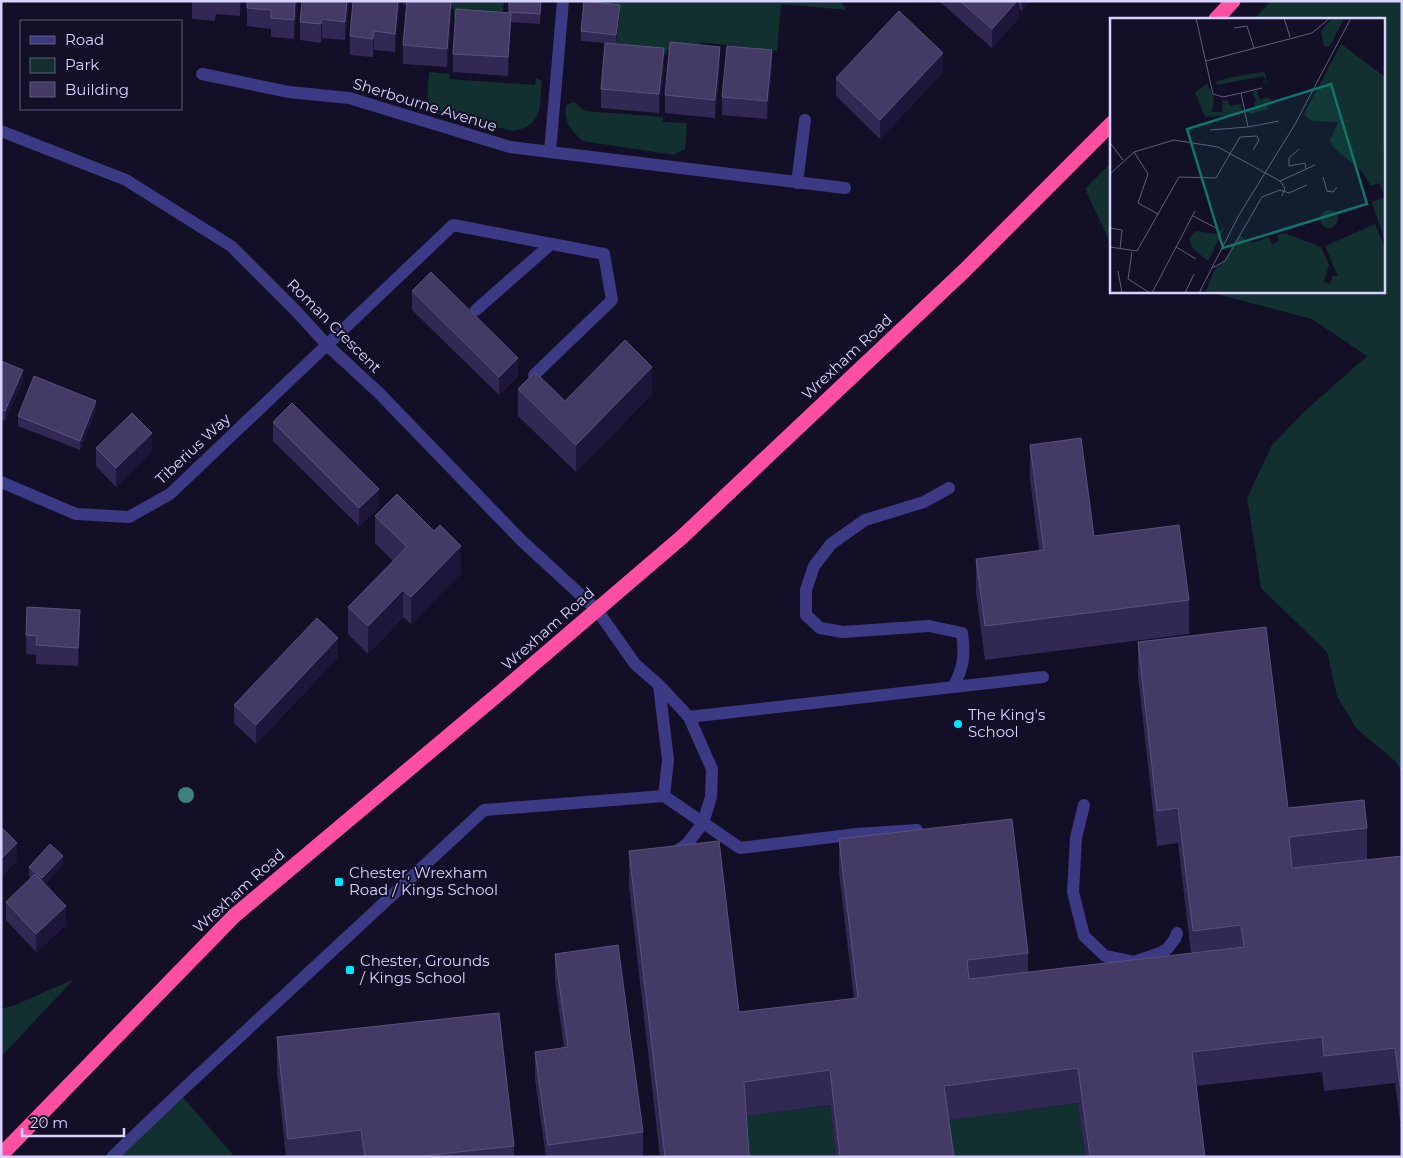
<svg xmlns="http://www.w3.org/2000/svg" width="1403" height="1158" font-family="Montserrat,sans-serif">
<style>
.green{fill:#12302f}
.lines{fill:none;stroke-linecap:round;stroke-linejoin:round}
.lane{stroke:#3d3a85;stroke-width:12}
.street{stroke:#3d3a85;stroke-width:12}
.highway{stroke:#ff4fa3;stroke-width:15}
.tree{fill:#3d827b}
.wall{fill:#312854}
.shaded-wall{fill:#1d163a}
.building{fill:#433a66;stroke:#5a527e}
.poi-dot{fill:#00e5ff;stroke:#130f26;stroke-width:2}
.labels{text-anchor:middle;stroke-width:4;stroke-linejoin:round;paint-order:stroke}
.street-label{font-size:15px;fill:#d9d4ff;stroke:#130f26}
.poi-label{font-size:15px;fill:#d9d4ff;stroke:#130f26;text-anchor:start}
.inset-road{fill:none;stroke:#625e7d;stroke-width:1}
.view{fill:#0f766e;fill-opacity:0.15;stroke:#0f766e;stroke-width:2.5}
.inset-edge{fill:none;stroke:#d9d4ff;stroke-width:2.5}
</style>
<rect width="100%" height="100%" fill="#130f26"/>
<g class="green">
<path d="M403,1H504L502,23L454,18V9L403,5Z"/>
<path d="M586,1H840L847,10L781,4L777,51L700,42L699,52L667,50L666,55L616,50L619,14L585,11Z"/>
<path d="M1271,1H1402V772L1396,762L1356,728L1337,696L1327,652L1261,588L1247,498L1272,445L1307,409L1367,356L1312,319L1205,291H1384V19H1254Z"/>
<path d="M429,72L450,74L449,79L535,85L536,78L542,81C539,107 544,124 514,131L437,114C424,100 428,89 429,72Z"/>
<path d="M574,102L582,109L586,111L663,117V122L687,123L685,149L674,155L583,141C571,130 563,121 566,105Z"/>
<path d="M1112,162V246L1085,189Z"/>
<path d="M74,979L1,1057V1009L15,1005Z"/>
<path d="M179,1093L235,1157H112Z"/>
<path d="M1078,1103L1085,1157H949L944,1120Z"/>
<path d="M830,1105L836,1157H746L744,1116Z"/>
</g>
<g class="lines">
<g class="lane">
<path d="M202,74L289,92L349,98L510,147"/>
<path d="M949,488L924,502L865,520L831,544L814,566L806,590V615L820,628L843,632L929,626L962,633C965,654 964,668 953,687"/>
<path d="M597,610L635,664L659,685L689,717L1043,677"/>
<path d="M659,685L668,760L664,796"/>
<path d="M1084,805L1076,838L1073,892L1084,936L1105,956L1134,962L1160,953L1167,949L1175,939L1177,933"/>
<path d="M674,853L687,844L703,823L711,797L712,769L689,717"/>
<path d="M112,1157L179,1093L484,810L664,796L740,848L857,834L917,830"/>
</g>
<g class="street">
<path d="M563,1L550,152L845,188"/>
<path d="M1,131L126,180L231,246L297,312L327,345L378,392L521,540L597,610"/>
<path d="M510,147L550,152"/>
<path d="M797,183L805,120"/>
<path d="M476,310L551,244"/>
<path d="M1,482L76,514L129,517L170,494L453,225L604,254L612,300L534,375"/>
</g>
<g class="highway">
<path d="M1216,19L1233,1"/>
<path d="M1,1155L234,916L502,691L682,537L965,270L1112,123"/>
</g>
</g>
<circle class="tree" cx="186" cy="795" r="8"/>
<g class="wall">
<path d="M192,1H241L240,16L216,14L215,21L192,19Z"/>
<path d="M247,1H297L294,39L271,37V29L247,26Z"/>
<path d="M349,1L345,40L322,38L321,43L300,40V22Z"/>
<path d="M400,1L395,52L374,50L373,57L350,55V36Z"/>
<path d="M509,1H541L540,24L511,22L508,76L453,72V54L509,13Z"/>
<path d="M939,1H1031L1022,11L1019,8V18L992,48Z"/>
<path d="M620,14L616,44L664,67L659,113L601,108V89L605,43L581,41V31Z"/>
<path d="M451,19L447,67L403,64V45Z"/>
<path d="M720,66L715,118L665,113V95Z"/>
<path d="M772,68L767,119L722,115V97Z"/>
<path d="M943,72L880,139L836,96V78Z"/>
<path d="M412,291L518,376L499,395L412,310Z"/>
<path d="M1,361L23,380L5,421L1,419Z"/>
<path d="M518,389L565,401L652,394L576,472L518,416Z"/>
<path d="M96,410L80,450L18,426V416Z"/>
<path d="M273,422L379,507L359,526L273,441Z"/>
<path d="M1030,445L1094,536L1189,600V634L985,660L976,593V559L1039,551L1030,479Z"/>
<path d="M96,448L152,451L116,487L96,466Z"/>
<path d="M375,516L461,573L411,624L403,617L368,654L348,634V607L393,561L375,543Z"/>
<path d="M80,628L78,666L36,664V655L26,654V635Z"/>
<path d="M1138,642L1288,808L1367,828V860L1402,856V1121H1400L1395,1083L1324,1091L1322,1072L1196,1086L1205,1157H1085L1078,1103L949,1120L954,1157H836L830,1105L746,1116L749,1155L751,1157H660L629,886V851L739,1012L854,999L839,873V839L1028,953V972L1191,953L1178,843L1157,846L1138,676Z"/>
<path d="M338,657L256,744L234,723V705Z"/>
<path d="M63,865L45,884L66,925L36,952L6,920V902L31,878L29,876V867Z"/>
<path d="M555,954L643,1132V1157H546L535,1079V1052L564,1048L555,981Z"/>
<path d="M277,1037L514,1146V1157H286L277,1072Z"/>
</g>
<g class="shaded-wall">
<path d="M240,1H241L240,16Z"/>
<path d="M295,1H297L294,39V20Z"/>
<path d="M347,1H349L345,40V22Z"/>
<path d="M398,1H400V4L395,52V34Z"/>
<path d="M451,1V19L447,67V49Z"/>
<path d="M1017,1H1019V18L992,48V29Z"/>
<path d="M1022,1H1031L1022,11Z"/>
<path d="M620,5V14L616,44V35Z"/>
<path d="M511,13V32L508,76V57Z"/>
<path d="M322,19V38L321,43V24Z"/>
<path d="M374,31V50L373,57V39Z"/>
<path d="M720,47V66L715,118V100Z"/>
<path d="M664,48V67L659,113V94Z"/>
<path d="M772,50V68L767,119V101Z"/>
<path d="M943,53V72L880,139V120Z"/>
<path d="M518,358V376L499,395V377Z"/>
<path d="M652,367V394L576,472V445Z"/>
<path d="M23,370V380L5,421V411Z"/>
<path d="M96,401V410L80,450V441Z"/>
<path d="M152,433V451L116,487V468Z"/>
<path d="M379,489V507L359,526V508Z"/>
<path d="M461,546V573L411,624V597Z"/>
<path d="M403,590V617L368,654V626Z"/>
<path d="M80,610V628L78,666V648Z"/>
<path d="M338,638V657L256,744V725Z"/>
<path d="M17,843V861L1,877V859Z"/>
<path d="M63,856V865L42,888V878Z"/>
<path d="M66,906V925L36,952V934Z"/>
</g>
<g class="building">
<path d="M200,1H215V2Z"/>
<path d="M247,1H295L294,20L271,18V10L247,8Z"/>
<path d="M302,1H347L345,22L322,19L321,24L300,22Z"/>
<path d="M353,1H398L395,34L374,31L373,39L350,36Z"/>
<path d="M407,1H451L447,49L403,45Z"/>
<path d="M509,1H541L540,14L509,12Z"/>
<path d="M584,1L620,5L616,35L581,31Z"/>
<path d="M960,1H1017L992,29Z"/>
<path d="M456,9L511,13L508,57L453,54Z"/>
<path d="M899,11L943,53L880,120L836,78Z"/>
<path d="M670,42L720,47L715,100L665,95Z"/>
<path d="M605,43L664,48L659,94L601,89Z"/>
<path d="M727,46L772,50L767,101L722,97Z"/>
<path d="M431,272L518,358L499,377L412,291Z"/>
<path d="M625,340L652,367L576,445L518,389L535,372L565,401Z"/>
<path d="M1,361L23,370L5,411L1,409Z"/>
<path d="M34,376L96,401L80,441L18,416Z"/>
<path d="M292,403L379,489L359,508L273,422Z"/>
<path d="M132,413L152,433L116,468L96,448Z"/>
<path d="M1081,438L1094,536L1179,525L1189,600L985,626L976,559L1044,550L1030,445Z"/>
<path d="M397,494L434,531L440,525L461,546L411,597L403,590L368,626L348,607L407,547L375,516Z"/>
<path d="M27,607L80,610L78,648L36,645L37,636L26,635Z"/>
<path d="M317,618L338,638L256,725L234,705Z"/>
<path d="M1266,627L1288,808L1364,800L1367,828L1289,837L1292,868L1402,856V1086H1400L1395,1048L1324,1056L1322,1037L1192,1052L1205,1157H1090L1078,1068L944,1086L954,1157H840L830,1070L744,1082L749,1155L751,1157H665L629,851L719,841L739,1012L858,998L839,839L1012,819L1028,953L967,960L969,979L1244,947L1241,925L1193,931L1178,808L1157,811L1138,642Z"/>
<path d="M1,827L17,843L1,859Z"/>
<path d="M50,844L63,856L42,878L29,867Z"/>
<path d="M35,874L66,906L36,934L6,902Z"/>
<path d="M618,945L643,1132L548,1145L535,1052L568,1047L555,954Z"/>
<path d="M499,1013L514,1146L412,1157H365L361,1130L288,1139L277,1037Z"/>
</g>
<g class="poi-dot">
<circle cx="958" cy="724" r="5"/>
<rect x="334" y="877" width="10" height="10" rx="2.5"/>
<rect x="345" y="965" width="10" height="10" rx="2.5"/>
</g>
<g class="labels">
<g class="street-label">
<text transform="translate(425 105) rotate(17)" y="5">Sherbourne Avenue</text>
<text transform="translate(334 326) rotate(45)" y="5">Roman Crescent</text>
<text transform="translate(847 357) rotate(-43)" y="5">Wrexham Road</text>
<text transform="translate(193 449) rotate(-43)" y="5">Tiberius Way</text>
<text transform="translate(548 629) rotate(-41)" y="5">Wrexham Road</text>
<text transform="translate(239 891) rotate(-42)" y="5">Wrexham Road</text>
</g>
<g class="poi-label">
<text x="968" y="720">The King's<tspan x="968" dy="17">School</tspan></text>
<text x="349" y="878">Chester, Wrexham<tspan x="349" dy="17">Road / Kings School</tspan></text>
<text x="360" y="966">Chester, Grounds<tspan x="360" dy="17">/ Kings School</tspan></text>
</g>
</g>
<g transform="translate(1110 18)">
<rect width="275" height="275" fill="#130f26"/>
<path d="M222,0H234L220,28H214L211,13ZM231,26L275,59L273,175L269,165L261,168L250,151L225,131L220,123L228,104L201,103L194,96ZM152,54L155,55L157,65H152L156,64L154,58L107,67L106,64L117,60ZM97,66L104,79L102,94H112L113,82L118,83L120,88L131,86L132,93L129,97L95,99L85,74ZM147,73L150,82L158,79L164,85L157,86L158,91L141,96L137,92L145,89L144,84L147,83L142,74ZM275,179V224L262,184ZM210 201a9 9 0 1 1 18 0a9 9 0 1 1-18 0ZM265,206L275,229V275H95L106,249L115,243L129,217L141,225L159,219L162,226L169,223L167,217L175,215L211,229L219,247L214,264L220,266L223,258H228L215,228ZM115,209L98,243L82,230L79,221L86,213L106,216Z" fill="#12302f"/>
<path class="inset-road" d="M86,0L103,76L113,79L131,75L138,109L169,103M174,0L180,19M124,10L137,8L144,30M96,43L202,15L220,0M131,75L152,70M100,112L138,109M1,126L13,142M189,131L179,140V148L195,145L196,151M24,134L38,156L28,185L48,196M0,156L24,134L64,122L108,129L170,163L205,147M213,159L217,173L223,174L227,169M170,163L175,170L172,178M83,198L106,210M0,210L12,212L10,231M0,229L27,233L69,159L106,160L130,119L147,118L149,122L143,132M66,229L86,241M22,234L18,261L40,275M102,250L115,243L152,179L170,172L179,175L197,167M8,253L12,275M42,275L85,193M75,275L84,256M89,275L129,197L184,108L241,0"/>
<path class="view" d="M221,66L257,186L113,230L77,111Z"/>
<rect width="275" height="275" class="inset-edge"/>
</g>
<rect width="1403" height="1158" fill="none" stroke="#d9d4ff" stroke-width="5"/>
<rect x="20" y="20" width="162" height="90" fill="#130f26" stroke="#625e7d"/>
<rect x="30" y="36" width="25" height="8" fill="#3d3a85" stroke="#625e7d"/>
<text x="65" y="45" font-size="15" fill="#d9d4ff">Road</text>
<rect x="30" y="58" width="25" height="15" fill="#12302f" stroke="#625e7d"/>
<text x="65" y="70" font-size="15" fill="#d9d4ff">Park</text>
<rect x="30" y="82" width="25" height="15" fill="#433a66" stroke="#625e7d"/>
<text x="65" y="95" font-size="15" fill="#d9d4ff">Building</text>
<path d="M22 1128v8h102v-8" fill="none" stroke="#d9d4ff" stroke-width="2.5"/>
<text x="30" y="1128" font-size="15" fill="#d9d4ff" stroke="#130f26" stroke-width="4" paint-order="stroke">20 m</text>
</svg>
